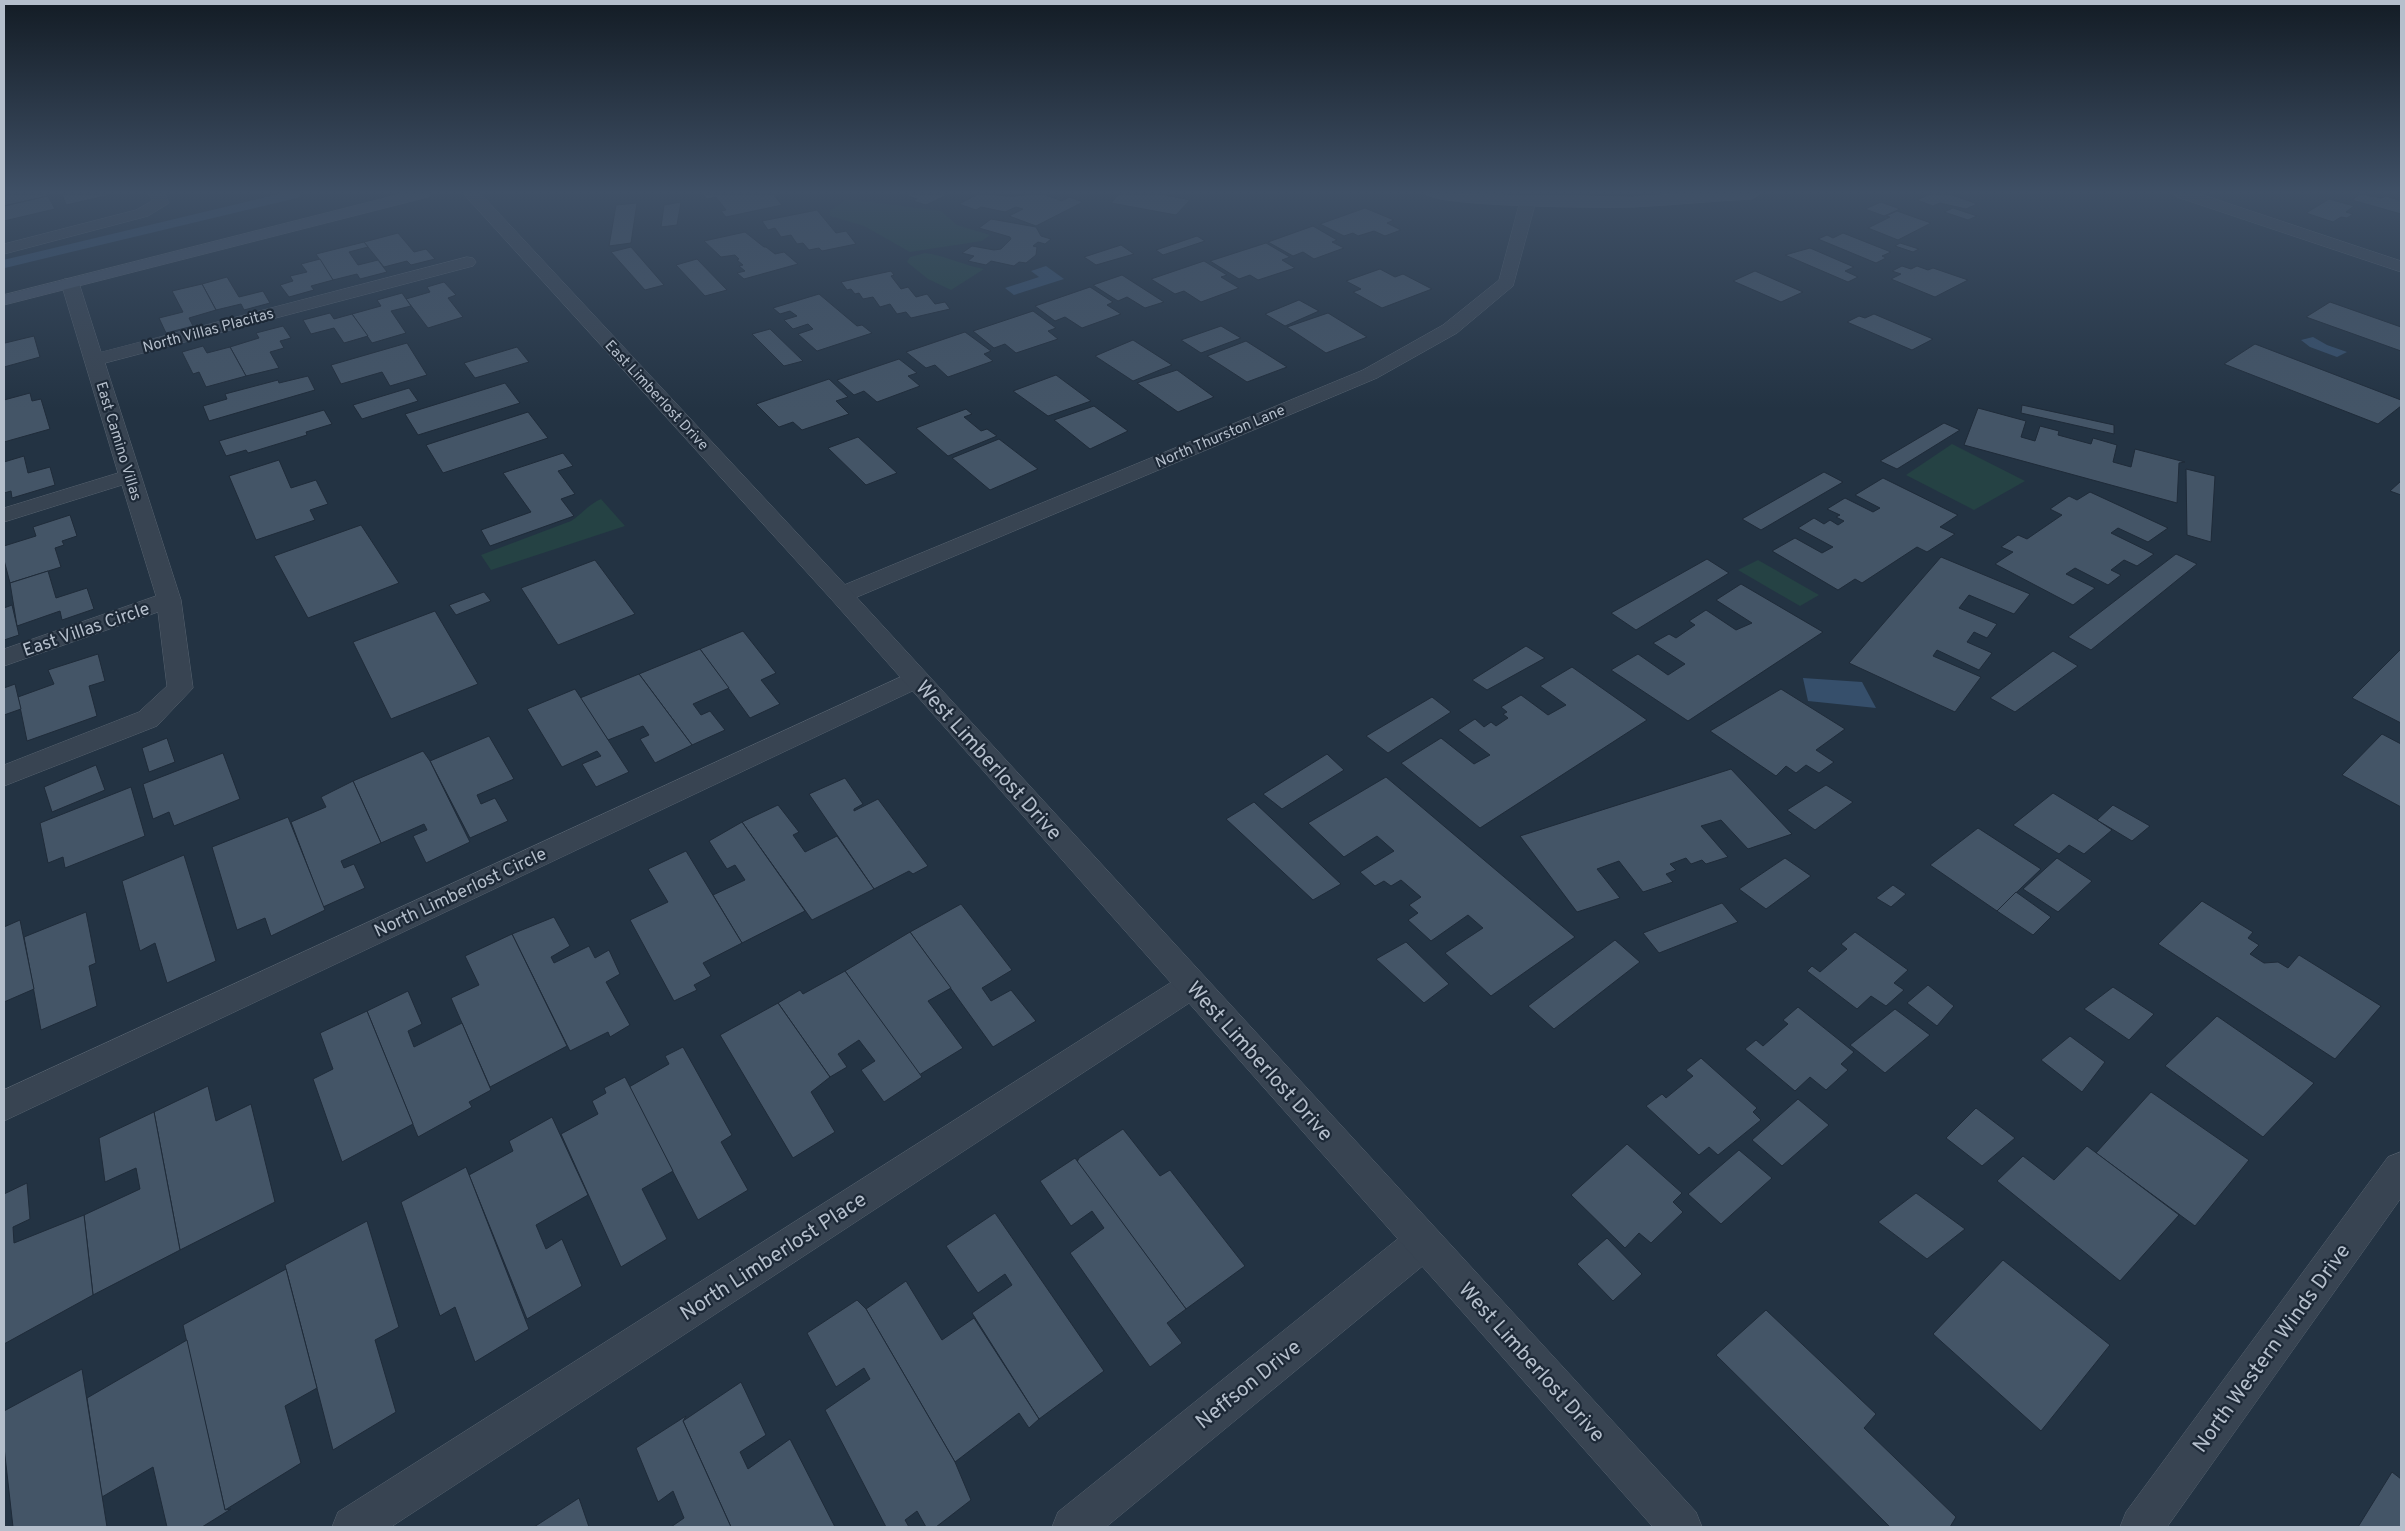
<svg xmlns="http://www.w3.org/2000/svg" width="2405" height="1531" font-family="Overpass,sans-serif">
<style>
.green{fill:#254244}
.water{fill:#364f6b}
.lines{fill:none;stroke-linecap:round;stroke-linejoin:round}
.stream{stroke:#364f6b;stroke-width:8}
.building{fill:#445567;stroke:#1f2b39}
.minor-casing{stroke:#56626f;stroke-width:1}
.tertiary-casing{stroke:#56626f;stroke-width:1}
.secondary-casing{stroke:#56626f;stroke-width:1}
.minor{fill:#384452;fill-rule:evenodd}
.tertiary{fill:#384452;fill-rule:evenodd}
.secondary{fill:#455366;fill-rule:evenodd}
.labels{text-anchor:middle;stroke-width:4.5;stroke-linejoin:round;paint-order:stroke}
.far-street-label{font-size:15px;fill:#b5bfcc;stroke:#1d2937}
.street-label{font-size:18px;fill:#b5bfcc;stroke:#1d2937}
.near-street-label{font-size:21px;fill:#b5bfcc;stroke:#1d2937}
</style>
<rect width="100%" height="100%" fill="#233343"/>
<g class="green">
<path d="M847,199L941,211L957,225L990,235L982,241L910,252L864,226L830,216V211Z"/>
<path d="M925,253C946,256 963,265 984,269L951,290L928,279L907,262L910,257Z"/>
<path d="M1952,444L2025,481L1974,510L1906,475Z"/>
<path d="M601,499L625,526L491,570L481,555L571,521C582,514 589,504 601,499Z"/>
<path d="M1758,560L1819,595L1800,606L1738,570Z"/>
</g>
<g class="water">
<path d="M1046,266L1064,279L1014,295L1005,288L1039,277L1031,271Z"/>
<path d="M2313,337L2327,345L2347,352L2337,357L2310,347L2301,340Z"/>
<path d="M1803,678L1862,682L1876,708L1808,701Z"/>
</g>
<g class="lines">
<path class="stream" d="M4,264L296,194"/>
</g>
<g class="building">
<path d="M4,194H48V196L4,206Z"/>
<path d="M62,194H114L66,205Z"/>
<path d="M703,194H773L782,205L726,217L721,211L726,210L716,197L707,199Z"/>
<path d="M903,194H949L926,205L913,201L917,199Z"/>
<path d="M978,194L1011,196L1043,194L1062,201L1069,197L1083,202L1036,226L1009,216L1023,209L1016,207L1005,212L981,207L976,210L959,204Z"/>
<path d="M1119,194H1160L1190,200L1176,215L1111,203Z"/>
<path d="M1930,194H1950L1977,204L1966,209L1940,203L1933,206L1917,200Z"/>
<path d="M2360,194L2382,198L2385,196L2398,200L2401,198V214L2352,200Z"/>
<path d="M48,196L55,209L4,221V206Z"/>
<path d="M2329,199L2354,206L2346,212L2353,214L2347,218L2341,217L2333,222L2306,213Z"/>
<path d="M681,202L677,225L661,227L664,205Z"/>
<path d="M1881,202L1900,209L1884,216L1865,209Z"/>
<path d="M637,203L631,243L609,246L616,205Z"/>
<path d="M1365,208L1394,220L1387,223L1401,230L1385,236L1374,231L1358,236L1353,233L1344,236L1320,224Z"/>
<path d="M1953,208L1977,216L1968,220L1944,212Z"/>
<path d="M817,210L836,233L846,231L856,244L822,251L819,248L809,250L803,243L797,244L791,235L781,237L775,228L768,230L762,221Z"/>
<path d="M1897,211L1931,223L1898,240L1868,228L1890,217L1886,216Z"/>
<path d="M991,219L1036,227L1041,236L1051,239L1045,244L1038,242L1033,246L1037,247L1036,255L1026,263L1019,262L1014,266L991,261L986,265L968,261L974,256L962,253L972,246L994,250L1001,249L1011,239L1010,237L979,228Z"/>
<path d="M1313,226L1337,240L1332,242L1344,248L1314,259L1303,252L1293,256L1268,242Z"/>
<path d="M745,232L764,247H766L775,254L784,252L798,264L744,279L737,273L745,271L739,266L743,265L737,260L739,259L735,255L721,257L704,241Z"/>
<path d="M398,233L414,252L426,249L435,259L411,265L407,261L384,267L364,242Z"/>
<path d="M1843,233L1891,252L1882,256L1886,258L1876,263L1818,239L1827,235L1833,238Z"/>
<path d="M1197,236L1205,241L1163,255L1156,250Z"/>
<path d="M364,242L368,247L349,252L358,265L378,260L387,272L360,279L357,274L333,280L316,254Z"/>
<path d="M1266,243L1290,257L1282,260L1295,268L1258,280L1250,275L1239,279L1210,261Z"/>
<path d="M1900,243L1919,249L1913,252L1895,246Z"/>
<path d="M1121,245L1134,254L1096,265L1084,257Z"/>
<path d="M631,247L664,285L645,290L611,252Z"/>
<path d="M1810,248L1854,267L1845,271L1858,277L1848,282L1785,255Z"/>
<path d="M320,259L333,280L311,286L314,290L289,297L280,285L293,281L290,276L307,272L301,264Z"/>
<path d="M697,259L727,290L705,296L676,265Z"/>
<path d="M1204,261L1227,275L1221,277L1239,288L1201,302L1184,291L1175,294L1151,279Z"/>
<path d="M1902,266L1911,269L1917,266L1928,270L1933,268L1968,280L1935,297L1891,279L1901,274L1892,271Z"/>
<path d="M1380,269L1395,277L1403,274L1432,289L1382,308L1353,292L1361,289L1346,281Z"/>
<path d="M891,271L894,275L891,276L901,289L908,287L916,297L927,294L935,304L945,302L950,309L911,318L906,312L897,314L890,304L880,307L873,297L863,299L859,293L855,294L851,289L847,290L841,282Z"/>
<path d="M1755,271L1803,292L1781,302L1733,281Z"/>
<path d="M1122,275L1164,302L1145,308L1127,297L1118,301L1093,285Z"/>
<path d="M227,277L239,297L263,291L270,303L244,310L241,304L216,310L202,284Z"/>
<path d="M444,282L456,295L448,298L463,317L428,328L406,299L430,292L427,287Z"/>
<path d="M202,284L216,310L189,318L193,326L166,333L159,318L183,312L172,291Z"/>
<path d="M1090,287L1113,302L1107,305L1121,314L1082,328L1065,317L1055,321L1035,306Z"/>
<path d="M402,293L411,306L391,311L406,333L372,343L352,314L381,306L377,300Z"/>
<path d="M819,294L857,326L862,325L872,333L817,351L798,334L813,329L808,324L793,329L784,320L797,316L790,311L780,314L773,308Z"/>
<path d="M1299,300L1319,311L1285,326L1265,314Z"/>
<path d="M2330,302L2401,327V351L2306,317Z"/>
<path d="M1033,311L1056,328L1048,331L1058,339L1016,353L1005,344L994,348L973,331Z"/>
<path d="M330,313L334,319L352,314L368,336L344,343L334,328L311,334L303,320Z"/>
<path d="M1328,313L1367,337L1326,353L1287,327Z"/>
<path d="M1874,314L1933,339L1912,350L1847,322L1859,316L1865,318Z"/>
<path d="M283,326L291,338L280,341L284,348L270,352L279,368L246,376L230,347L259,338L256,333Z"/>
<path d="M1221,326L1241,338L1201,353L1181,340Z"/>
<path d="M770,329L803,361L784,366L752,334Z"/>
<path d="M965,332L991,351L984,354L993,361L948,377L935,365L926,368L906,352Z"/>
<path d="M34,336L40,357L4,367V341L5,343Z"/>
<path d="M1133,340L1172,365L1133,381L1095,356Z"/>
<path d="M1246,341L1287,367L1247,382L1207,356Z"/>
<path d="M407,343L427,375L390,386L382,372L341,384L331,365Z"/>
<path d="M2255,344L2401,400V406L2378,424L2224,364Z"/>
<path d="M203,346L207,353L230,347L246,376L206,387L199,372L193,374L182,352Z"/>
<path d="M517,347L529,362L475,378L464,363Z"/>
<path d="M899,359L917,373L908,376L920,386L877,402L864,391L854,395L837,380Z"/>
<path d="M1177,370L1214,397L1178,412L1137,383Z"/>
<path d="M1056,375L1091,401L1048,416L1013,391Z"/>
<path d="M308,376L315,390L209,421L203,406L227,399L225,394L278,380L279,383Z"/>
<path d="M829,379L848,397L836,401L849,414L802,430L793,422L779,427L756,404Z"/>
<path d="M505,383L520,403L418,435L405,414Z"/>
<path d="M409,388L418,401L362,419L353,405Z"/>
<path d="M30,393L32,401L41,399L50,429L4,442V400Z"/>
<path d="M2022,405L2114,425V434L2021,413Z"/>
<path d="M1094,406L1128,431L1090,449L1054,420Z"/>
<path d="M1978,408L2026,421L2021,437L2035,441L2040,426L2059,431L2058,435L2091,444L2093,438L2117,445L2113,462L2131,467L2135,449L2185,462L2179,463L2177,503L1964,445Z"/>
<path d="M966,409L972,414L964,417L981,431L987,429L997,436L948,456L916,428Z"/>
<path d="M324,410L332,424L306,432L307,435L248,453L246,450L226,456L219,441Z"/>
<path d="M528,412L548,438L443,473L426,445Z"/>
<path d="M1944,423L1960,430L1897,469L1880,461Z"/>
<path d="M858,437L897,473L866,485L828,448Z"/>
<path d="M999,439L1038,469L990,490L952,458Z"/>
<path d="M563,453L573,466L558,471L575,494L561,499L574,516L490,546L481,530L531,512L503,473Z"/>
<path d="M24,456L28,473L50,467L55,485L12,498L11,491L4,493V462Z"/>
<path d="M279,460L291,488L316,480L328,504L310,510L315,520L256,540L229,476Z"/>
<path d="M2186,469L2215,476L2211,542L2187,535Z"/>
<path d="M1824,472L1843,482L1761,530L1742,519Z"/>
<path d="M1883,478L1958,515L1940,527L1955,534L1927,552L1917,547L1862,583L1855,579L1838,590L1772,551L1795,538L1822,553L1833,547L1798,528L1814,518L1824,524L1830,520L1838,525L1844,521L1836,517L1840,515L1827,509L1845,498L1873,512L1880,508L1855,495Z"/>
<path d="M2401,481V495L2390,491Z"/>
<path d="M2090,492L2168,528L2148,542L2118,528L2111,533L2154,554L2137,566L2124,560L2111,570L2121,575L2108,585L2075,568L2066,574L2095,588L2073,605L1995,564L2013,552L2001,547L2018,535L2027,539L2062,515L2050,509L2069,496L2077,500Z"/>
<path d="M70,515L77,536L62,541L64,545L55,548L61,567L10,583L4,560V546L36,536L33,527Z"/>
<path d="M361,525L399,583L308,618L274,556Z"/>
<path d="M2176,554L2197,564L2091,650L2068,637Z"/>
<path d="M1941,557L2030,594L2014,614L1969,595L1959,608L1997,624L1987,638L1974,632L1967,642L1992,653L1979,670L1937,650L1933,656L1981,677L1955,712L1849,663Z"/>
<path d="M1707,559L1729,573L1636,630L1611,613Z"/>
<path d="M595,560L635,614L558,645L521,588Z"/>
<path d="M48,571L56,598L87,588L94,609L62,620L60,611L17,626L10,583Z"/>
<path d="M1741,584L1823,632L1688,721L1611,670L1638,654L1668,675L1685,664L1653,643L1669,634L1676,638L1695,625L1689,621L1706,610L1736,630L1752,623L1716,600Z"/>
<path d="M484,592L491,601L456,615L449,605Z"/>
<path d="M12,605L19,635L4,640V608Z"/>
<path d="M435,611L478,684L391,719L353,642Z"/>
<path d="M743,631L776,673L761,680L780,704L750,718L700,649Z"/>
<path d="M1526,646L1545,658L1487,690L1472,680Z"/>
<path d="M700,649L729,688L693,704L701,715L710,711L725,730L692,745L639,674Z"/>
<path d="M2401,649V723L2352,698Z"/>
<path d="M2053,651L2078,666L2015,712L1990,698Z"/>
<path d="M98,654L105,681L89,686L97,716L27,741L18,697L54,684L48,670Z"/>
<path d="M1572,667L1647,720L1480,828L1401,763L1441,738L1474,764L1490,755L1458,730L1475,719L1484,727L1491,722L1496,726L1508,718L1503,714L1507,712L1501,707L1521,695L1548,715L1566,705L1540,686Z"/>
<path d="M639,674L692,745L655,763L640,739L649,735L643,726L608,740L580,698Z"/>
<path d="M15,684L21,709L4,715V688Z"/>
<path d="M575,689L629,772L596,787L582,764L601,756L597,751L562,767L527,709Z"/>
<path d="M1781,689L1845,729L1816,750L1834,762L1819,773L1806,765L1796,773L1786,766L1776,776L1710,731Z"/>
<path d="M1432,697L1451,712L1388,753L1366,736Z"/>
<path d="M2382,734L2401,744V807L2342,775Z"/>
<path d="M489,736L514,779L477,795L481,804L495,798L508,821L470,838L430,761Z"/>
<path d="M167,738L175,762L149,772L142,748Z"/>
<path d="M423,751L430,761L470,842L426,863L413,836L427,830L424,824L381,843L353,781Z"/>
<path d="M223,753L240,799L174,826L169,812L153,819L143,784Z"/>
<path d="M1327,754L1344,770L1282,809L1263,794Z"/>
<path d="M96,765L105,790L52,812L44,787Z"/>
<path d="M1731,769L1792,834L1748,849L1721,820L1701,826L1728,857L1706,864L1702,860L1691,864L1686,858L1670,864L1676,870L1666,874L1673,882L1643,892L1619,861L1597,869L1620,898L1577,912L1520,836Z"/>
<path d="M1386,777L1575,937L1491,996L1445,953L1483,928L1468,915L1431,941L1408,920L1418,913L1409,905L1421,897L1401,880L1391,886L1384,881L1375,886L1360,872L1394,851L1377,836L1344,857L1308,823Z"/>
<path d="M845,778L863,804L854,809V811L878,799L928,866L913,874L909,871L874,889L809,794Z"/>
<path d="M353,781L381,843L341,861L344,868L354,864L365,888L323,907L291,822L326,807L321,797Z"/>
<path d="M1826,785L1853,802L1815,830L1787,810Z"/>
<path d="M131,787L145,836L65,868L63,857L48,863L40,823Z"/>
<path d="M2053,793L2097,820L2112,830L2084,854L2069,845L2059,854L2013,825Z"/>
<path d="M1254,802L1341,884L1313,900L1226,819Z"/>
<path d="M778,805L799,832L793,835L805,852L837,836L874,889L812,920L742,822Z"/>
<path d="M2113,805L2150,826L2132,841L2097,820Z"/>
<path d="M288,817L325,910L271,936L265,918L237,930L212,847Z"/>
<path d="M742,822L805,911L742,943L713,895L745,880L735,865L727,869L709,841Z"/>
<path d="M1978,828L2041,869L1997,911L1930,865Z"/>
<path d="M686,851L742,943L703,963L711,976L694,985L697,990L674,1001L630,920L668,902L648,869Z"/>
<path d="M184,855L216,961L167,983L155,943L140,951L122,881Z"/>
<path d="M1785,858L1811,876L1766,909L1739,889Z"/>
<path d="M2057,858L2092,881L2058,912L2023,889Z"/>
<path d="M1893,885L1906,894L1891,907L1876,898Z"/>
<path d="M2016,892L2051,917L2033,935L1997,911Z"/>
<path d="M2202,901L2253,932L2248,938L2259,945L2250,954L2264,963L2278,962L2288,968L2299,955L2381,1006L2335,1059L2158,944Z"/>
<path d="M1722,903L1738,922L1659,953L1643,933Z"/>
<path d="M961,904L1012,970L982,988L991,1001L1011,990L1036,1021L993,1047L910,932Z"/>
<path d="M86,912L96,963L89,966L97,1006L41,1030L24,937Z"/>
<path d="M554,917L570,946L551,957L554,963L589,946L595,958L609,950L620,974L606,982L630,1025L610,1037L608,1032L570,1051L512,934Z"/>
<path d="M20,920L34,989L4,1002V927Z"/>
<path d="M910,932L951,988L928,1001L963,1048L919,1075L845,971Z"/>
<path d="M1855,932L1908,970L1894,983L1904,990L1886,1006L1871,996L1857,1009L1807,971L1812,966L1820,972L1847,949L1841,944Z"/>
<path d="M512,934L567,1046L490,1087L451,998L479,985L465,956Z"/>
<path d="M1615,940L1640,962L1554,1029L1528,1006Z"/>
<path d="M1406,942L1449,984L1424,1003L1376,959Z"/>
<path d="M845,971L922,1077L884,1102L861,1070L875,1061L859,1040L838,1054L847,1067L830,1077L778,1003L800,990L803,994Z"/>
<path d="M1928,985L1954,1006L1937,1026L1907,1003Z"/>
<path d="M2113,987L2154,1014L2129,1040L2084,1009Z"/>
<path d="M408,991L422,1024L408,1031L414,1047L462,1023L491,1090L469,1102L472,1107L418,1137L367,1011Z"/>
<path d="M778,1003L830,1077L811,1092L835,1132L793,1158L720,1035Z"/>
<path d="M1798,1007L1854,1052L1841,1064L1848,1070L1826,1090L1810,1077L1795,1091L1745,1049L1756,1040L1763,1046L1788,1024L1783,1020Z"/>
<path d="M1895,1009L1930,1035L1885,1073L1850,1045Z"/>
<path d="M367,1011L413,1124L342,1162L313,1079L333,1069L320,1033Z"/>
<path d="M2217,1016L2314,1083L2263,1137L2165,1066Z"/>
<path d="M2070,1036L2105,1062L2082,1092L2041,1060Z"/>
<path d="M683,1047L732,1135L721,1142L748,1190L698,1220L629,1087L669,1064L665,1056Z"/>
<path d="M1701,1058L1757,1108L1753,1112L1761,1120L1718,1155L1709,1147L1699,1155L1646,1106L1662,1094L1666,1098L1693,1076L1686,1070Z"/>
<path d="M625,1077L673,1171L642,1189L667,1239L621,1267L561,1134L598,1114L592,1101L606,1093L604,1088Z"/>
<path d="M208,1086L216,1121L251,1104L275,1202L180,1250L154,1112Z"/>
<path d="M2151,1092L2249,1160L2195,1226L2096,1153Z"/>
<path d="M1798,1099L1829,1125L1782,1166L1752,1140Z"/>
<path d="M1976,1108L2015,1138L1982,1166L1946,1138Z"/>
<path d="M154,1112L180,1250L93,1295L84,1215L140,1189L136,1168L105,1182L99,1138Z"/>
<path d="M552,1117L588,1195L536,1225L546,1249L562,1239L582,1286L527,1319L469,1175L513,1151L509,1141Z"/>
<path d="M1123,1129L1160,1176L1170,1170L1245,1266L1186,1309L1077,1162L1079,1158Z"/>
<path d="M1627,1144L1682,1193L1673,1202L1683,1212L1651,1243L1639,1233L1625,1248L1571,1195Z"/>
<path d="M2087,1146L2179,1215L2120,1281L1997,1181L2023,1156L2054,1180Z"/>
<path d="M1739,1150L1772,1178L1721,1224L1688,1194Z"/>
<path d="M1075,1158L1186,1309L1167,1323L1182,1343L1150,1367L1070,1253L1104,1228L1092,1211L1071,1226L1040,1181Z"/>
<path d="M466,1167L529,1329L475,1362L455,1307L440,1316L401,1202Z"/>
<path d="M27,1183L30,1219L13,1227L14,1243L84,1215L93,1295L4,1344V1194Z"/>
<path d="M1916,1193L1965,1229L1927,1259L1878,1222Z"/>
<path d="M995,1213L1104,1371L1039,1419L972,1313L1012,1285L1005,1274L978,1293L946,1246Z"/>
<path d="M367,1221L399,1327L375,1340L396,1412L333,1450L285,1265Z"/>
<path d="M1607,1238L1642,1274L1613,1301L1577,1264Z"/>
<path d="M2003,1260L2110,1345L2041,1431L1933,1334Z"/>
<path d="M286,1269L317,1388L285,1406L301,1463L225,1510L183,1325Z"/>
<path d="M906,1281L942,1340L974,1318L1039,1419L1029,1428L1019,1413L955,1462L866,1309Z"/>
<path d="M857,1300L866,1309L955,1462L971,1500L936,1527H926L917,1511L905,1520L909,1527H886L825,1410L870,1379L864,1368L836,1387L807,1333Z"/>
<path d="M1766,1310L1876,1414L1864,1428L1956,1517L1950,1527H1890L1716,1355Z"/>
<path d="M187,1340L225,1510L231,1509L202,1527H167L153,1467L102,1497L87,1398Z"/>
<path d="M82,1369L107,1527H13L4,1447V1411Z"/>
<path d="M741,1382L766,1435L740,1452L748,1469L790,1439L835,1527H731L683,1421Z"/>
<path d="M686,1416L683,1421L731,1527H671L684,1518L673,1491L658,1502L636,1448Z"/>
<path d="M2392,1472L2401,1479V1527H2358Z"/>
<path d="M579,1498L589,1527H534Z"/>
</g>
<g class="lines">
<g class="minor-casing">
<g id="minor">
<path d="M149,194H165L169,203L148,216L4,254V244L136,210L152,201Z"/>
<path d="M1528,196L1534,198L1536,201L1513,286L1457,333L1377,378L850,600L841,603L832,600L829,595L832,590L1363,370L1443,325L1499,280L1520,201L1522,198Z"/>
<path d="M467,257L473,258L476,262L473,266L105,363L181,600L193,688L157,726L4,786V765L139,712L167,686L158,612L4,666V649L156,596L122,485L4,522V508L118,473L61,283L64,279H76L79,283L101,352Z"/>
<path d="M916,670L925,673L929,679L925,685L4,1121V1090Z"/>
<path d="M1192,972L1203,976L1208,985L1203,994L391,1527H332L338,1512L1181,976Z"/>
<path d="M2401,1152V1198L2167,1527H2120L2126,1512L2388,1157Z"/>
<path d="M1423,1224L1436,1229L1442,1242L1436,1255L1106,1527H1052L1058,1512L1410,1229Z"/>
</g>
</g>
<g class="tertiary-casing">
<g id="tertiary">
<path d="M464,194H481L850,590L1696,1512L1702,1527H1653L832,600Z"/>
<path d="M2175,194H2200L2401,261V272L2177,197Z"/>
</g>
</g>
<g class="secondary-casing">
<g id="secondary">
<path d="M401,194H430L428,197L4,305V295Z"/>
<path d="M1426,194L1633,197L1674,194H1760L1752,199C1713,201 1673,205 1634,207C1608,208 1436,207 1426,194Z"/>
</g>
</g>
<use href="#minor" class="minor"/>
<use href="#tertiary" class="tertiary"/>
<use href="#secondary" class="secondary"/>
</g>
<linearGradient id="sky" x2="0" y2="1"><stop stop-color="#131c25"/><stop offset="0.47" stop-color="#3f5066"/><stop offset="1" stop-color="#3f5066" stop-opacity="0"/></linearGradient>
<rect width="2405" height="409" fill="url(#sky)"/>
<g class="labels">
<g class="far-street-label">
<text transform="translate(208 330) rotate(-15)" y="5">North Villas Placitas</text>
<text transform="translate(657 395) rotate(47)" y="5">East Limberlost Drive</text>
<text transform="translate(1220 436) rotate(-23)" y="5">North Thurston Lane</text>
<text transform="translate(119 441) rotate(73)" y="5">East Camino Villas</text>
</g>
<g class="street-label">
<text transform="translate(86 629) rotate(-19)" y="6">East Villas Circle</text>
<text transform="translate(460 892) rotate(-25)" y="6">North Limberlost Circle</text>
</g>
<g class="near-street-label">
<text transform="translate(989 760) rotate(48)" y="7">West Limberlost Drive</text>
<text transform="translate(1260 1061) rotate(48)" y="7">West Limberlost Drive</text>
<text transform="translate(773 1256) rotate(-33)" y="7">North Limberlost Place</text>
<text transform="translate(2271 1348) rotate(-54)" y="7">North Western Winds Drive</text>
<text transform="translate(1532 1362) rotate(48)" y="7">West Limberlost Drive</text>
<text transform="translate(1248 1384) rotate(-39)" y="7">Neffson Drive</text>
</g>
</g>
<rect width="2405" height="1531" fill="none" stroke="#b5bfcc" stroke-width="10"/>
</svg>
